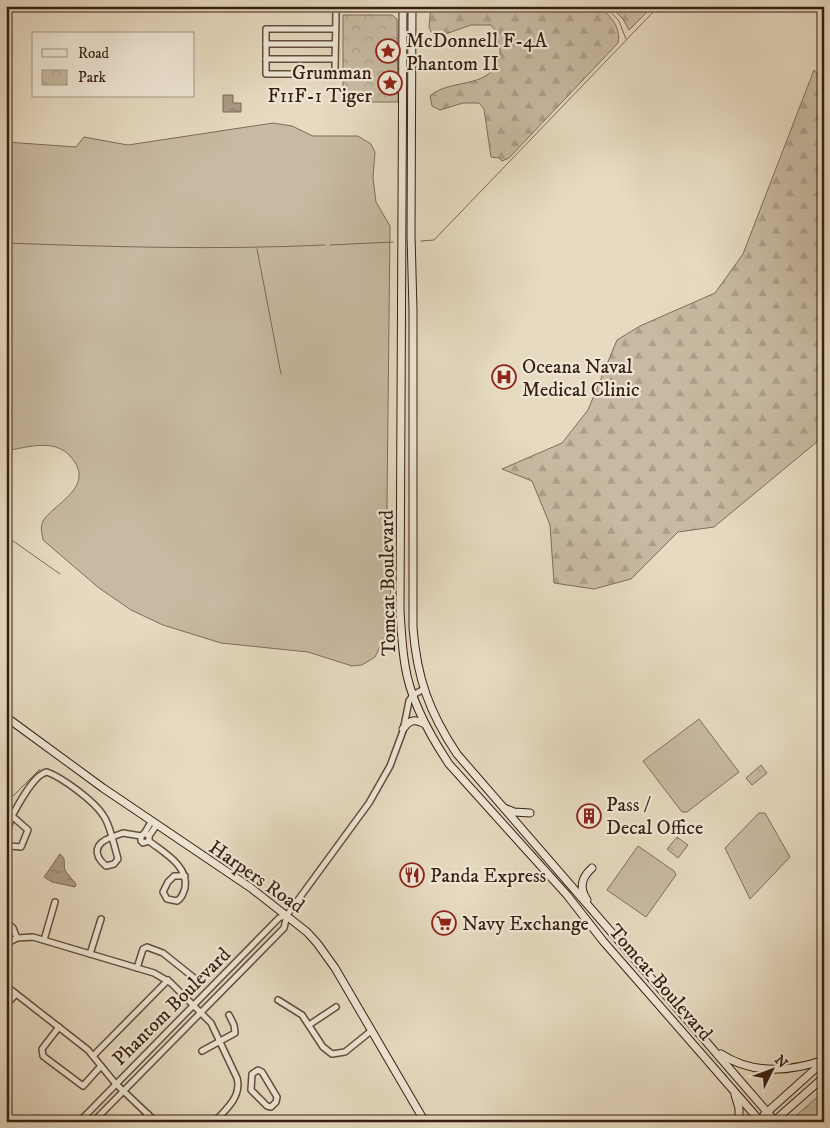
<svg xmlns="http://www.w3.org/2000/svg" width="830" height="1128" font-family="'IM FELL DW Pica',serif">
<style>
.green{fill:#c8baa2;stroke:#806c5a}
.forest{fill:url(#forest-firs);stroke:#806c5a}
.park{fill:url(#park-crowns);stroke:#806c5a}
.water{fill:url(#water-ripples);stroke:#7c6856}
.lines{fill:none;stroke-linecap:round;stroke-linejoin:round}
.stream{stroke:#7c6856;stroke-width:1}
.street-casing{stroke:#634d3d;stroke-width:8}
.secondary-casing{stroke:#371e11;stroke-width:9}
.street{stroke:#efe7d6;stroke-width:5}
.secondary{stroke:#efe7d6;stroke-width:7}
.labels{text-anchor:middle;stroke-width:4.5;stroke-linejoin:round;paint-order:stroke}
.poi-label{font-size:20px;fill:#371e11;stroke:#efe7d6;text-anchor:start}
.street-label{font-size:20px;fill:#371e11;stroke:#efe7d6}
</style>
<defs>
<pattern id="forest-firs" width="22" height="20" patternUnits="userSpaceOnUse" patternTransform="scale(1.25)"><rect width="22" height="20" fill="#c8baa2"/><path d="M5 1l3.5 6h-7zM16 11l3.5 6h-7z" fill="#ac9f8a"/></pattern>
<pattern id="park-crowns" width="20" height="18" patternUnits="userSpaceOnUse" patternTransform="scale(1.25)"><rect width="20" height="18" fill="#c8baa2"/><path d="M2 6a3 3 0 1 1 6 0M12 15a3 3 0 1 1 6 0" fill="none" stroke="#ac9f8a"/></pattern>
<pattern id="water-ripples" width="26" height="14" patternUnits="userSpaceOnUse" patternTransform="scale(1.25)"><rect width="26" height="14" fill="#aa9a84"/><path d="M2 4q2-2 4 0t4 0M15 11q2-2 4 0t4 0" fill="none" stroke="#8b7d6b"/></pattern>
</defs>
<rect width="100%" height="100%" fill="#e6dac0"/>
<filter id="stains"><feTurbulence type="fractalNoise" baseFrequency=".004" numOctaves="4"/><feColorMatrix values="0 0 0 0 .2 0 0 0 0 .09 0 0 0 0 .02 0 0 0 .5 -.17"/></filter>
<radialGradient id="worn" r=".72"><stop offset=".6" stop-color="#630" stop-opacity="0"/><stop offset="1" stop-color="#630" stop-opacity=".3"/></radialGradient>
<g class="green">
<path d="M273,123L292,126L313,136H358L371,144L375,152L373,178L376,202L390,226L387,505L391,600L387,632L375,657L362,665L352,666L308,652L221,643L163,625L131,610L99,588L43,540C42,533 40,528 43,521C45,517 50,513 53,510C70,495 91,480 71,457C55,438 28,447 6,451V142L76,147L84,137L128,145Z"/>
<path d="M699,719L739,772L687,812H682L643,761Z"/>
<path d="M759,813H765L790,857L750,899L725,848Z"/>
<path d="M638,846L674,871L676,875L646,917L607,890Z"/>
</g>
<g class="forest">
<path d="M431,6H600C611,18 621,26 618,43L509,158L502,161L499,158L491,157L484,109L479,103H463L440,110L432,106L430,96C448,79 488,89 498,61C500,56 501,52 499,46C498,38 497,31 491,25H471L437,37L433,36L429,27Z"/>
<path d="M610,6H653L629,30L623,19Z"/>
<path d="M814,70L824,83V436L714,527L678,532L631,579L594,589L554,583L550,525L532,481L502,469L562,443L588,410L617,340L640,326L715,293L743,254Z"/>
<path d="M824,1091V1122H789Z"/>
</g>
<g class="park">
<path d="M343,15H392L397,19L398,102H343Z"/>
<path d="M761,765L767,773L752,785L746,778Z"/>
<path d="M677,837L688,845L678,858L667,849Z"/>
</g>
<g class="water">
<path d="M223,95H233V103H241V112H223Z"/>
<path d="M60,854C67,860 63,863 65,870C67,874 73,880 76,884L75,887L52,882L44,877Z"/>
</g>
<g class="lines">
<g class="stream">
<path d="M605,6L619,21L626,39"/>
<path d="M421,241L434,240L659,6"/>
<path d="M6,243C113,247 219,250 325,245"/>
<path d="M330,245L393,242"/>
<path d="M257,249L281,374"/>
<path d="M6,536L60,574"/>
<path d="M6,803L40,769"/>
</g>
<g class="street-casing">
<g id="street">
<path d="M93,6L106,8H412"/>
<path d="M336,29H266V74H335C335,52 336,30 336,7"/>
<path d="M266,44H335"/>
<path d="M266,59H335"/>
<path d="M12,816C18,805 34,774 47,772C63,778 94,801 103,815C108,822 110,830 112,837L123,833L141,836L145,833L149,836V841"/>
<path d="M6,834L12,816L28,830L21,847L10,846L6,841"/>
<path d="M144,834L151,822"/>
<path d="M141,836V841L143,843L149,841"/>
<path d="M149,836L156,826"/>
<path d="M112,837L118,859L114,864L106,866C92,854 95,843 112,837Z"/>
<path d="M149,841C164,853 189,866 185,888C183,894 182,898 177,901L167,899L163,892L168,882L174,876H185"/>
<path d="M6,922L13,928L17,938"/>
<path d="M44,940L55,902"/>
<path d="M6,944L17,938L33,937L154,973L171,983L211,1023L237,1078C242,1096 226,1110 214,1122"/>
<path d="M90,954L101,919"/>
<path d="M137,968L143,949L147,947L163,953L198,981"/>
<path d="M6,986L88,1050L115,1083L156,1122"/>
<path d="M278,1000L302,1015L323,1047L332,1054L345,1052L371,1031"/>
<path d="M6,1005L16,994"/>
<path d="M309,1025L336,1007"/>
<path d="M59,1027L42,1049L43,1056L83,1086L101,1066"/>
<path d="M202,1051L235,1033L234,1025L229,1015"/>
<path d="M93,1056L168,980"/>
<path d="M258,1070L262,1072L277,1097L276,1102L271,1107L267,1106L251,1090L252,1074Z"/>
<path d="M79,1122L279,918L287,915"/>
<path d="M93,1122L284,928L287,915L369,803L390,766L403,731L409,701L413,695L424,689"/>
<path d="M141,1122L148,1114"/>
</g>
</g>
<g class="secondary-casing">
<g id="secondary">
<path d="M403,6L400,610C401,628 402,647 405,665C410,700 429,734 449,764L567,895L603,941L761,1122"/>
<path d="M412,6L411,235L413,310V628C417,678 429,712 457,754L774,1120"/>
<path d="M6,717L103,788L251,888L307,932L317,943L335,968L425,1122"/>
<path d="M403,729C410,719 415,719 425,724"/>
<path d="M504,808L514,812L530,813"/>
<path d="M587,900C579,888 581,878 592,868"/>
<path d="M721,1054C753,1075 789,1072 824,1060"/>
<path d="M735,1095L739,1108V1122"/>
<path d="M764,1115L823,1062"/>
<path d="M773,1122L824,1077"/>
</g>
</g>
<use href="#street" class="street"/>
<use href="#secondary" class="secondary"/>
</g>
<defs>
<g id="sight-ring" transform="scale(1.25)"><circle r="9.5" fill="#efe7d6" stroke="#8f2418" stroke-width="1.5"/><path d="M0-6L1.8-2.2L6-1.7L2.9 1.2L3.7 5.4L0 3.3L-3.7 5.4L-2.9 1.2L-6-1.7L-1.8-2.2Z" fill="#8f2418"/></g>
<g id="hospital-ring" transform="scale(1.25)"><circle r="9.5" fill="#efe7d6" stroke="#8f2418" stroke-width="1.5"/><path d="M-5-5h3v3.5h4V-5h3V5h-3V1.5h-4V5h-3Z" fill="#8f2418"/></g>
<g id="building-ring" transform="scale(1.25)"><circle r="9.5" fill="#efe7d6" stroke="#8f2418" stroke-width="1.5"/><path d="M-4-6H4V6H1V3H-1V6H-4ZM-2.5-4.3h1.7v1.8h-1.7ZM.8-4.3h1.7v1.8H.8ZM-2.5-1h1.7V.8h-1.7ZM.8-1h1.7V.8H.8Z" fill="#8f2418"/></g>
<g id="restaurant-ring" transform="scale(1.25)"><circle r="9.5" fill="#efe7d6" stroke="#8f2418" stroke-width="1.5"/><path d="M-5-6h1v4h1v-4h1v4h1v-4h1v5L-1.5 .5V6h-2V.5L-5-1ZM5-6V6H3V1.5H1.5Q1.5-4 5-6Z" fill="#8f2418"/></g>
<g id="supermarket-ring" transform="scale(1.25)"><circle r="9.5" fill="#efe7d6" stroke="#8f2418" stroke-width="1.5"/><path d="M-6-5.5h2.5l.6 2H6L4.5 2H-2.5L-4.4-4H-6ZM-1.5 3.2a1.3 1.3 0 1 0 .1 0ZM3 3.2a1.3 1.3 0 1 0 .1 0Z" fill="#8f2418"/></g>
</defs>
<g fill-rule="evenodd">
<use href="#sight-ring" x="388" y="51"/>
<use href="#sight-ring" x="390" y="83"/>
<use href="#hospital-ring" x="504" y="377"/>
<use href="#building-ring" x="589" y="816"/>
<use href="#restaurant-ring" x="412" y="875"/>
<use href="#supermarket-ring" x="444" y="923"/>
</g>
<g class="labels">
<g class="poi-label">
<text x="406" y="47">McDonnell F-4A<tspan x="406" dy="23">Phantom II</tspan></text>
<text x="372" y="79" text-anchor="end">Grumman<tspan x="372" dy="23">F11F-1 Tiger</tspan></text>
<text x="522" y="373">Oceana Naval<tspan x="522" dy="23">Medical Clinic</tspan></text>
<text x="606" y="811">Pass /<tspan x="606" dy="23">Decal Office</tspan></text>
<text x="430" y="882">Panda Express</text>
<text x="462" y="930">Navy Exchange</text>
</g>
<g class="street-label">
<text transform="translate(387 583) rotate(-91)" y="7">Tomcat Boulevard</text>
<text transform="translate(257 876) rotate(35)" y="7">Harpers Road</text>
<text transform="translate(661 982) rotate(49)" y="7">Tomcat Boulevard</text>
<text transform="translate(171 1006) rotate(-45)" y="7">Phantom Boulevard</text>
</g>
</g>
<rect width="830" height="1128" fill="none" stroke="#e6dac0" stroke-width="25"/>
<rect x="8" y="8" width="815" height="1113" fill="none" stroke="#371e11" stroke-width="2.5"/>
<rect x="12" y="12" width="805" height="1103" fill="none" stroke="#371e11"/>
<rect x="32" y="32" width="162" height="65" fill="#efe7d6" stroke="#a59787"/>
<rect x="42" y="49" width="25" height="8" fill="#efe7d6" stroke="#a59787"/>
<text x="78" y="58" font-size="15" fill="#371e11">Road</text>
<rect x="42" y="70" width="25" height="15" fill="url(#park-crowns)" stroke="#a59787"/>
<text x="78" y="82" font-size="15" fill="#371e11">Park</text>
<g transform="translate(772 1070) rotate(48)" stroke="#efe7d6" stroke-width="4" paint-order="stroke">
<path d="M0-4L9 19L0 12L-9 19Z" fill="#371e11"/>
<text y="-8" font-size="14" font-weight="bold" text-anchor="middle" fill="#371e11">N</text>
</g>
<rect width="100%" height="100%" filter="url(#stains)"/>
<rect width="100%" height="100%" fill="url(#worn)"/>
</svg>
